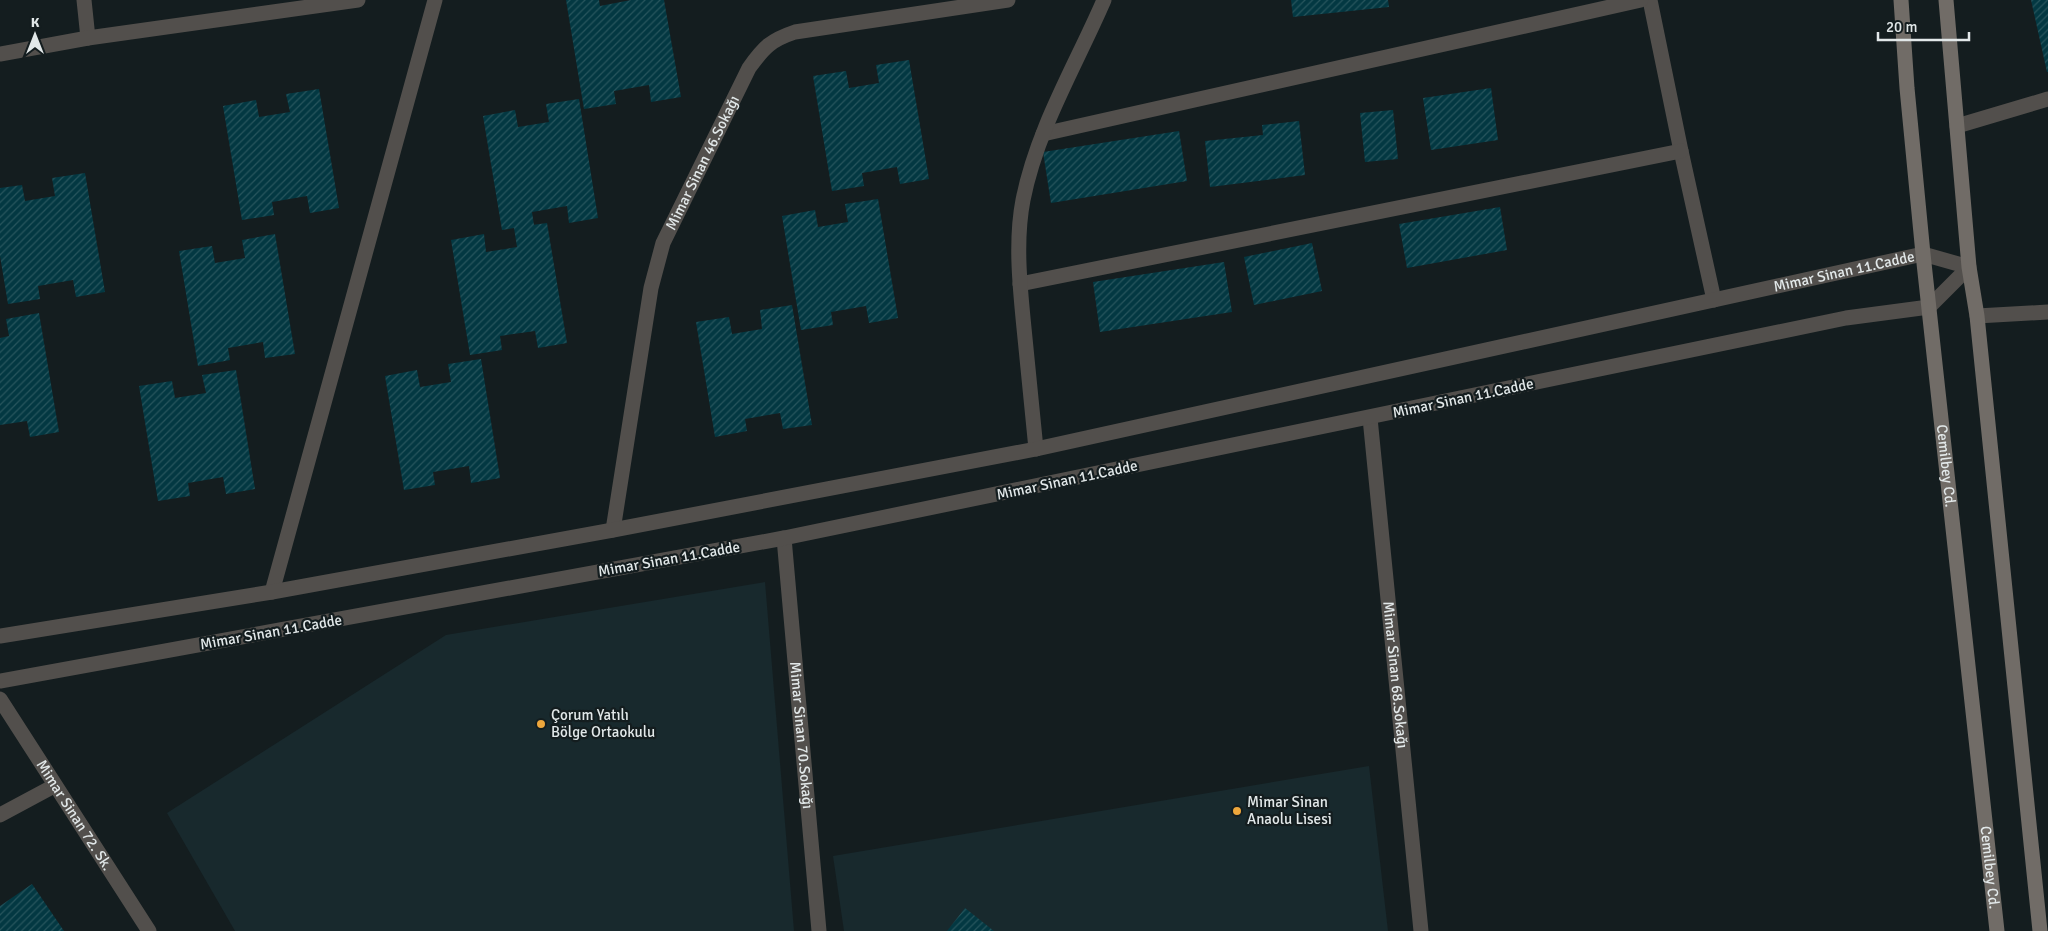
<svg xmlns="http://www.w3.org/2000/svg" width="2048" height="931" font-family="Signika,sans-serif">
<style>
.built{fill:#18292d}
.building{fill:url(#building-hatch)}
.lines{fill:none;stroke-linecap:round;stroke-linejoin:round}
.minor{stroke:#524f4c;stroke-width:15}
.tertiary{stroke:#524f4c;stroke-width:15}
.secondary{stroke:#716c67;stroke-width:15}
.poi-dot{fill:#eea73c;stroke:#141d1f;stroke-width:2}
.labels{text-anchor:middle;stroke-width:4.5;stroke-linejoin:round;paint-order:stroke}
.street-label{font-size:15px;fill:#e2e8e9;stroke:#141d1f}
.poi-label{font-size:15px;fill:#e2e8e9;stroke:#141d1f;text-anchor:start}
</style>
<defs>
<pattern id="building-hatch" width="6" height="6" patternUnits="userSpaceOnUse" patternTransform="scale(1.25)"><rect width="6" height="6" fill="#033842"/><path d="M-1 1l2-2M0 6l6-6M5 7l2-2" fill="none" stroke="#27555d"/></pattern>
</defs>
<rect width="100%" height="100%" fill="#141d1f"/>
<g class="built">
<path d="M765,582L794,931H235L167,813L446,635Z"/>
<path d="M1369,766L1388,931H844L833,856Z"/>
</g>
<g class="building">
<path d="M566,0H599L600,6L631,0H664L681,97L651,102L649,85L614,91L616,104L584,109Z"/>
<path d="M1291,0H1388L1389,7L1293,17Z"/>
<path d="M2031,0H2048V72H2047Z"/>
<path d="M909,60L929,179L900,184L897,167L862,173L864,186L832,191L813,76L846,71L849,88L879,83L876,65Z"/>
<path d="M1491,88L1498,140L1431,150L1423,98Z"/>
<path d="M319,89L339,208L310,213L307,196L272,202L274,215L242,220L223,106L256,100L259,117L290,112L286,94Z"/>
<path d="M579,99L598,218L569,223L567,206L532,212L534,225L525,226L547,223L567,343L538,348L535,331L500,336L502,350L470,355L451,240L484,234L486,252L517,247L514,228L502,230L483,116L515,110L518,127L549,122L546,104Z"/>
<path d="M1393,110L1398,159L1365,162L1360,113Z"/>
<path d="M1299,121L1305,175L1210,187L1205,141L1263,135L1262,125Z"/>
<path d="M1179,131L1187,181L1051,203L1043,152Z"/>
<path d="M85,173L105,292L76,297L73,280L38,286L40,299L8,304L0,256V188L22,185L25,201L55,196L52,178Z"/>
<path d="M878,199L898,318L869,323L866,306L831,312L833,325L801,330L782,216L815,210L818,227L848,222L845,204Z"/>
<path d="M1500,207L1507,250L1407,268L1399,224Z"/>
<path d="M275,234L295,354L265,358L263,342L228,348L230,360L198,366L179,251L212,246L215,263L245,258L242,240Z"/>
<path d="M1312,243L1322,291L1254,305L1244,257Z"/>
<path d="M1224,262L1232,312L1100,332L1093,282Z"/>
<path d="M792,305L812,425L783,429L780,413L745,419L747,431L715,437L696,322L729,317L732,334L762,329L760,310Z"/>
<path d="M39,313L59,432L30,437L27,421L0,425V338L9,336L6,319Z"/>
<path d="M481,359L500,478L471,483L469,466L433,472L435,485L404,490L385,376L417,370L420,387L451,382L448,364Z"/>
<path d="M236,370L255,489L226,494L223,477L188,483L190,496L158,501L139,386L172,381L175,398L206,393L202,375Z"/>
<path d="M32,884L64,931H0V906Z"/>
<path d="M965,908L994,931H947Z"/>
</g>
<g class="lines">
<g class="minor">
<path d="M84,0L88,38"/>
<path d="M1650,0L1681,151L1714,300"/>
<path d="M0,54L88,38L358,0"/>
<path d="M1957,126L2048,99"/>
<path d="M1043,134L1641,0"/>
<path d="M1020,284L1681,151"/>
<path d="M1977,316L2048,312"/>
<path id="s1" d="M1370,418L1421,931"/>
<path d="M1036,449C1032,408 1028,368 1024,328C1020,287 1015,241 1023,200C1037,129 1076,65 1104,0"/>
<path id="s2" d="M613,530L651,288L663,243L749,68C764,47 771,40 795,32L1008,0"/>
<path id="s3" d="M784,538L819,931"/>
<path d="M272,592L435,0"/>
<path id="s4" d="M0,699L149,931"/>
<path d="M0,815L54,786"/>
</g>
<path class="tertiary" id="s5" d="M0,636L272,592L613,530L1036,449L1923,254L1969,267L1929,307L1846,318L784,538L0,681"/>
<g class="secondary">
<path id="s6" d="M1901,0L1907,88L1923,254L1997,931"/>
<path d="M1946,0L1969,267L1977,316L2040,931"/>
</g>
</g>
<g class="poi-dot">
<circle cx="541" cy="724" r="5"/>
<circle cx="1237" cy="811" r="5"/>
</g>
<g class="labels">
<g class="street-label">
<text dy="5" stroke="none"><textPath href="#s2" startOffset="381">Mimar Sinan 46.Sokağı</textPath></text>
<text dy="5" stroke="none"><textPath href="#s5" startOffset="1880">Mimar Sinan 11.Cadde</textPath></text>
<text transform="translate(1463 398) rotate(-12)" y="5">Mimar Sinan 11.Cadde</text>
<text dy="5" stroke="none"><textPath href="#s6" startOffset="468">Cemilbey Cd.</textPath></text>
<text transform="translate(1067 480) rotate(-12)" y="5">Mimar Sinan 11.Cadde</text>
<text transform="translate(669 559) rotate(-10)" y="5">Mimar Sinan 11.Cadde</text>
<text transform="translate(271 632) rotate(-10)" y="5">Mimar Sinan 11.Cadde</text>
<text dy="5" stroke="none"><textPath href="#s1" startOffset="258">Mimar Sinan 68.Sokağı</textPath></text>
<text dy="5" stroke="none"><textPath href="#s3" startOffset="198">Mimar Sinan 70.Sokağı</textPath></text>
<text dy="5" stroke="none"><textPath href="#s4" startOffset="138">Mimar Sinan 72. Sk.</textPath></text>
<text dy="5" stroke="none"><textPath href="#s6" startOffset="872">Cemilbey Cd.</textPath></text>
</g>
<g class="poi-label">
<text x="551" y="720">Çorum Yatılı<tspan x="551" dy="17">Bölge Ortaokulu</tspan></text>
<text x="1247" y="807">Mimar Sinan<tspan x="1247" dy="17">Anaolu Lisesi</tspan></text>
</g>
</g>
<g transform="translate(35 35)" stroke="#141d1f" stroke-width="4" paint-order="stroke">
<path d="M0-4L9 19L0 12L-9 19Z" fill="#e2e8e9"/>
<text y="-8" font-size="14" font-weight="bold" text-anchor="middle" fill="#e2e8e9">K</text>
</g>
<path d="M1878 32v8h91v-8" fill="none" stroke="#e2e8e9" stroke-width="2.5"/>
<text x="1886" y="32" font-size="15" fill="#e2e8e9" stroke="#141d1f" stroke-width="4" paint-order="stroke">20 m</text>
</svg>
